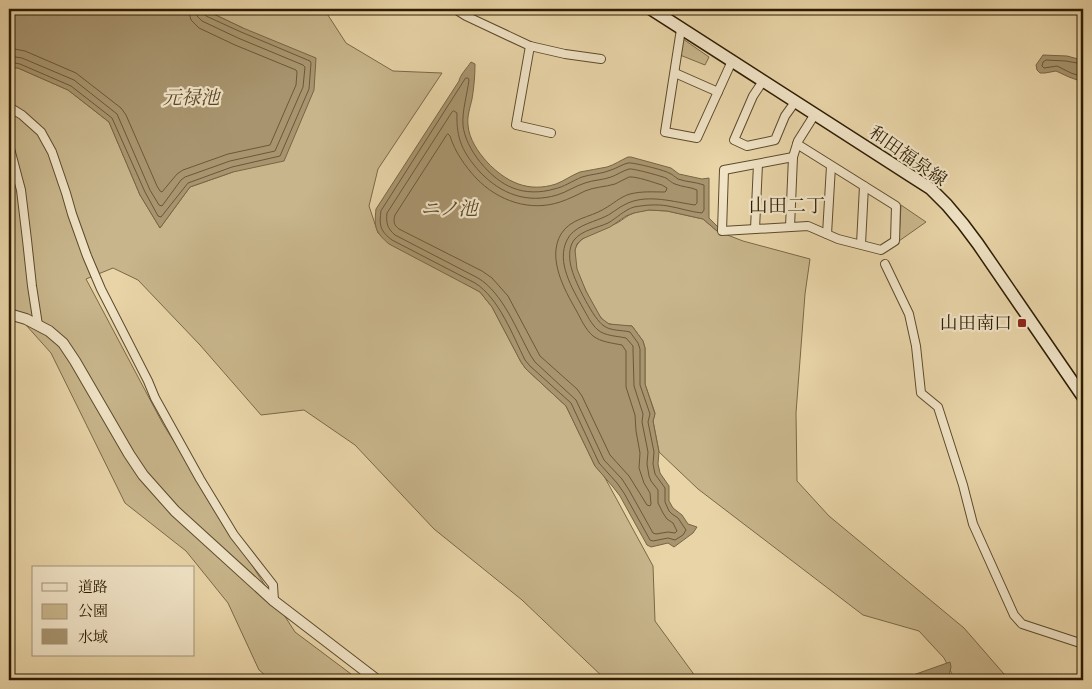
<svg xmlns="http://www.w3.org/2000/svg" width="1092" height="689" viewBox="0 0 1092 689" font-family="'IM FELL English','Noto Serif JP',serif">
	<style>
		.green { fill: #c8b58b; stroke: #7a6846 }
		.water { fill: #a8956f; stroke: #776543 }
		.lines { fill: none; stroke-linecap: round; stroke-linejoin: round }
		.shore { stroke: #6a5838; stroke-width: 1 }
		.minor-casing { stroke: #5c4a2b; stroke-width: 10 }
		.tertiary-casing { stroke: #5c4a2b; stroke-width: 12 }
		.secondary-casing { stroke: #2d1c02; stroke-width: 14 }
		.minor { stroke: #f0e3c6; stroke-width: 8 }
		.tertiary { stroke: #f0e3c6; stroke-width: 10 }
		.secondary { stroke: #f0e3c6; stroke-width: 11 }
		.poi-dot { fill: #8f2418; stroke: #f0e3c6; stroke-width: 2 }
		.labels { text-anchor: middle; stroke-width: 4.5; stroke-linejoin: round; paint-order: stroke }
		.street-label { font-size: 18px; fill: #2d1c02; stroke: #f0e3c6 }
		.poi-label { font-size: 18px; fill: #2d1c02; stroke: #f0e3c6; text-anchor: end }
		.water-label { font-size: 19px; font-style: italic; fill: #584628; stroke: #f0e3c6 }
		.neighbourhood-label { font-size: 19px; fill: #2d1c02; stroke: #f0e3c6 }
	</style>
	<rect width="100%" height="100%" fill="#e8d4a7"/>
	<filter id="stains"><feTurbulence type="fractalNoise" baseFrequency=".004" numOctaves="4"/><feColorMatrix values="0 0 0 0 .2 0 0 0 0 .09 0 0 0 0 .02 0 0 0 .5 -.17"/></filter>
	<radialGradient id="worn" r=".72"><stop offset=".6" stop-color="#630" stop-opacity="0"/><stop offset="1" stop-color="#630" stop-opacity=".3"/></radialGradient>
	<!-- green -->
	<g class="green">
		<path d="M203,9H324L346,43L393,71L442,73L378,169L369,206L378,233L480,292L492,307L521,362L526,369L566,406L595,466L604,476L653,566L655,621L698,680H606L522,600L434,529L355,445L304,410L261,415L200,345L138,280L113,268L86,279L163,424L248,559L295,632L359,680H271L259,670L228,603L186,551L125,503L51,353L9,306V67L18,68L68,90L109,122L140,195L160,228L190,187L233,172L243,28Z"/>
		<path d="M683,39L709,57L705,65L680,55Z"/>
		<path d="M901,205L926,222L899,241Z"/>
		<path d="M649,210L667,211L703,219L717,231L743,241L810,259L805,294L796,413L797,481L829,516L964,628L1004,674L1022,680H955L944,658L919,631L863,615L698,489L659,452L653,421L655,413L645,384V348L643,341L632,326C624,326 612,326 605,322C597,316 579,278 576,267C575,261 573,251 577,245C583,234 606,229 617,223C623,220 627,215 634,213C638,211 644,211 649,210Z"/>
	</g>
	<!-- water -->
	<g class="water">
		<path d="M9,9H203L243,28L316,58L314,90L284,161L233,172L190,187L160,228L140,195L109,122L68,90L18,68L9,67Z"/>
		<path d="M1043,55L1067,56L1078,59L1083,56V82L1069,77L1056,71L1045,73H1040L1037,70L1036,65Z"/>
		<path d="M471,62L475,64C475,76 474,87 472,99C470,108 467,116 468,125C469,139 478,152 487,162C506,182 528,193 556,184C564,181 572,175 580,172C589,170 598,169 607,167C614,165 621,160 628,157H631L671,168L679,174L702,179L709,178V218L719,228L717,231L703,219L667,211L649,210L634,213L626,216L610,227L582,239L577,244L575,250L577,269L586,291L601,318L609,324L632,326L643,341L645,348V384L655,414L653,421L659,452L658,464L660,473L669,486V501L673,508L682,515L688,524L697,527L693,533L674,547L668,543L651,547L647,545L620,496L613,487L595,466L566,406L526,369L521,362L492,307L480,292L389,244C375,232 374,227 376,209L459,81C460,75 467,68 471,62Z"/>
		<path d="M950,662L951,667L948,680H899Z"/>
	</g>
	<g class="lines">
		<!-- shore -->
		<g class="shore">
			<path d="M9,48L25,51L76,73L121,108L126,115L157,186L160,191L162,192L177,174L183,170L228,154L270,145L296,85L297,72L296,70L235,45L199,28L191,20L188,9"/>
			<path d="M9,56L22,58L74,80L117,114L150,190L159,205L162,206L181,180L185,177L230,161L275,151L303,87L305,67L303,65L238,38L202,21L197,16L196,9"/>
			<path d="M1083,61L1077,63L1066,61L1046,60L1043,62L1042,66L1044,68L1057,66L1071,73L1083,77"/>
			<path d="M9,62L20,64L71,86L112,118L145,192L158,216L161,217L188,183L232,167L280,156L309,89L311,63L310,61L241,32L206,16L203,13L202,9"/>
			<path d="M466,78H468L469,80C467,95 462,111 463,125C465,149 491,180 513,188C525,193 541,193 554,189C564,187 572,181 582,177C591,174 602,174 611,170C617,168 623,164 628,163C632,162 664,170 669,173C672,174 675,177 678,179C686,182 696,182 704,185V210L702,213C691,212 680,208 668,206C657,204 645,205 634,207C624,210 617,218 608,223C597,228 582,230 574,240C568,248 569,261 572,270C575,282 594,320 604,326C611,331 622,330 630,332L638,343L640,349V385L650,414L648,422L654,452L653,464L655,474L665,488V502L669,511L672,514L678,518L686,530L683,535L675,540L668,538L653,541L650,540L624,493L617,483L599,463L571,403L530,366L525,360C513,336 499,298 475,283L392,240C380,231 379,225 381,211Z"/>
			<path d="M454,111L457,113C456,139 463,153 480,172C501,194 527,204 557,195C567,192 575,186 585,183C593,180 603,180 611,177C617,175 622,171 629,169C632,168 661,176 666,178C669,180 672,183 675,184C682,187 691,187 697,190V203L695,205C674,202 649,194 628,203C618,207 611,215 602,218C590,223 573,227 567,240C556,262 572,288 583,308C587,315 591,324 598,330C605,336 617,336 626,338L633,346V350L634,386L643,414L642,422L648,452L647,464L649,476L651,481L658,490V503L663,513L667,519L673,523L677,531L675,533L668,532L656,534L653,533L629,490L622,479L604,460L576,400L535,362L531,356C517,331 503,293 478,278L395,235C387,228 386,223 387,213L452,112Z"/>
			<path d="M448,134L450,136C455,152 465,166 476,178C498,201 530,212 560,202C569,199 577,195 585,191C594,187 605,187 615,184C620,182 624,179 629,177C636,176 655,183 662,185L667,188L666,191L665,192C653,192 642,191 630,194C620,197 613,204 604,209C589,218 571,218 561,234C547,258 564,289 576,310C581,319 585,329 593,336C601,342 612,343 622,345L626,351V387L635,415L636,431L640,453L639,468L644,483L650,493L651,504L650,506L647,505L629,476L610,455L582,396L577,389L540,356L508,296L492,278L482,271L399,229C394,225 393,222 395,215L446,136Z"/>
		</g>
		<!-- minor casing -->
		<g class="minor-casing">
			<g id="minor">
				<path d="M455,9L466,16L530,46L565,54L601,59"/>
				<path d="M681,29L665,132L697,138L732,61"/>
				<path d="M530,46L516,125L551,133"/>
				<path d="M675,73L718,92"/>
				<path d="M763,81L753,96L734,140L747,146L775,140L785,116L795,102"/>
				<path d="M9,107L22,115L41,132L52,152L66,193L72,214L87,256L101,289L148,381L155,398L200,479L234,535L273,585L274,601"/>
				<path d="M9,145L21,190L27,240L32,286L38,325"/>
				<path d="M793,157L724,170L722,231L808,226L838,239L881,250L895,241L896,206L797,144"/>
				<path d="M790,227L793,157L798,141L815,114"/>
				<path d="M755,229L758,164"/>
				<path d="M827,234L831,166"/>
				<path d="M861,244L864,186"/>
				<path d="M885,264L909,314L916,346L921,393L938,407L963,485L973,524L1014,615L1022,624L1083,644"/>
			</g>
		</g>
		<!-- tertiary casing -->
		<g class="tertiary-casing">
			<path id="tertiary" d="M9,314L26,319L49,331L63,343L75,361L129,454L143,475L175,511L274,601L377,680"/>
		</g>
		<!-- secondary casing -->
		<g class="secondary-casing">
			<path id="secondary" d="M651,9L911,176L931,189L947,205L963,224L978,244L1083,397"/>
		</g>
		<!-- minor -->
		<use href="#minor" class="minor"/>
		<!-- tertiary -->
		<use href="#tertiary" class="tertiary"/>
		<!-- secondary -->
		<use href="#secondary" class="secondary"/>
	</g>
	<!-- markers -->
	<rect class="poi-dot" x="1017" y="318" width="10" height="10" rx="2.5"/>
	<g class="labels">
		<!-- street labels -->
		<g class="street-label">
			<text transform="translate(908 156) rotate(35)" y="6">和田福泉線</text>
		</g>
		<!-- poi labels -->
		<g class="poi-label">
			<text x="1012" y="329">山田南口</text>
		</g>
		<!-- water labels -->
		<g class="water-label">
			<text x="191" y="104">元禄池</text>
			<text x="449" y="215">ニノ池</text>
		</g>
		<!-- neighbourhood labels -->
		<g class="neighbourhood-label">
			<text x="787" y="212">山田二丁</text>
		</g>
	</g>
	<!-- margin -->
	<rect width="1092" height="689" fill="none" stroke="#e8d4a7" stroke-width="30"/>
	<rect x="10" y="10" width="1072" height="669" fill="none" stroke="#2d1c02" stroke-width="2.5"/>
	<rect x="15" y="15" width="1062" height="659" fill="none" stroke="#2d1c02"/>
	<!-- legend -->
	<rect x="32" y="566" width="162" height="90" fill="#f0e3c6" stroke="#a29378"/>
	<rect x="42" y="583" width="25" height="8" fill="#f0e3c6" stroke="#a29378"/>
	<text x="78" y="592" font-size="15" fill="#2d1c02">道路</text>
	<rect x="42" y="604" width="25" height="15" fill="#c8b58b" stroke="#a29378"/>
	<text x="78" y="616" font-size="15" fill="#2d1c02">公園</text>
	<rect x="42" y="629" width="25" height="15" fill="#a8956f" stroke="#a29378"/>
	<text x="78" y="642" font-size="15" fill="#2d1c02">水域</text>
	<rect width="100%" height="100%" filter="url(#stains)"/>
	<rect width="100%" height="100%" fill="url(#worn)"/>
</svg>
